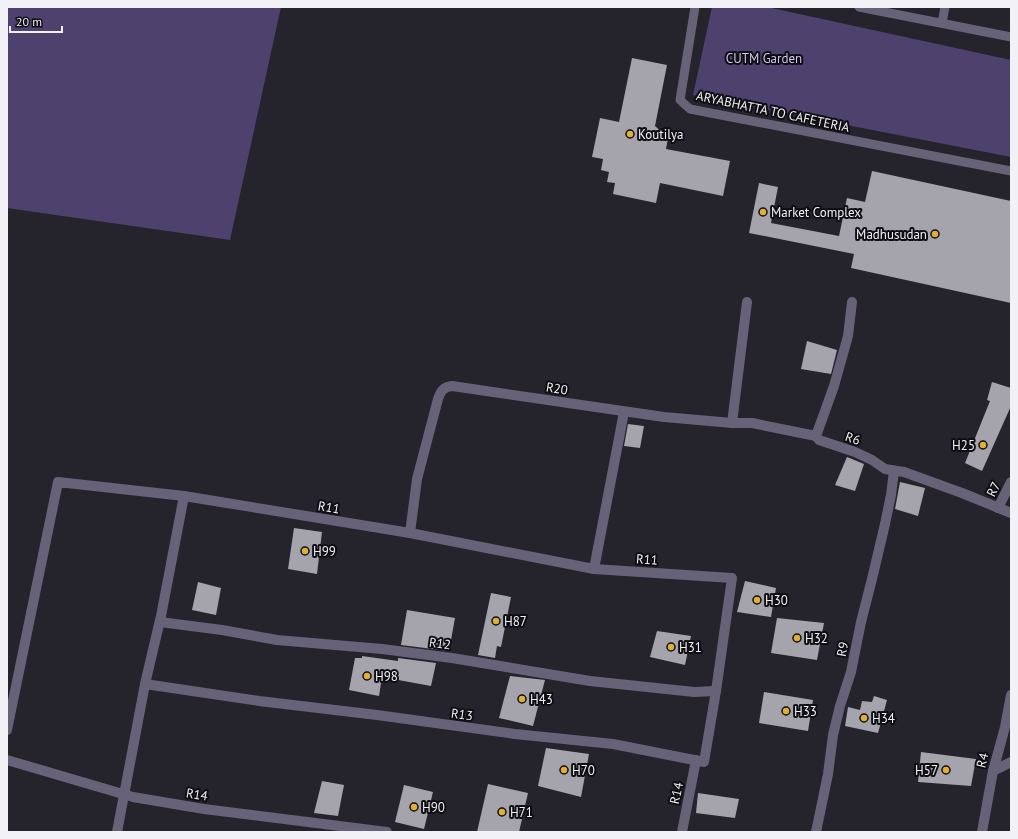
<svg xmlns="http://www.w3.org/2000/svg" width="1018" height="839" viewBox="0 0 1018 839" font-family="'PT Sans',sans-serif">
	<style>
		.green { fill: #4e416e }
		.building { fill: #a5a3ac }
		.lines { fill: none; stroke-linecap: round; stroke-linejoin: round }
		.lane { stroke: #676278; stroke-width: 9 }
		.street { stroke: #676278; stroke-width: 10 }
		.poi-dot { fill: #e0b034; stroke: #0e0d11; stroke-width: 1.5 }
		.labels { text-anchor: middle; stroke-width: 4; stroke-linejoin: round; paint-order: stroke }
		.park-label { font-size: 13px; fill: #d1c6f4; stroke: #0e0d11 }
		.street-label { font-size: 13px; fill: #f2f1f6; stroke: #0e0d11 }
		.poi-label { font-size: 13px; fill: #f2f1f6; stroke: #0e0d11; text-anchor: start }
	</style>
	<rect width="100%" height="100%" fill="#25232b"/>
	<!-- green -->
	<g class="green">
		<path d="M7,7H281L230,240L7,208Z"/>
		<path d="M712,7H767L1011,60V157L693,95Z"/>
	</g>
	<!-- building -->
	<g class="building">
		<path d="M632,58L667,65L655,126L668,138L666,149L730,161L723,196L660,183L656,203L613,194L615,183L607,182L609,172L601,170L603,159L592,157L600,118L619,122Z"/>
		<path d="M872,171L1011,201V303L851,268L854,254L749,233L759,183L778,187L771,223L839,236L847,198L865,202Z"/>
		<path d="M807,341L837,350L831,374L801,369Z"/>
		<path d="M992,382L1011,388V406L982,471L965,463L990,401L987,400Z"/>
		<path d="M628,424L644,426L640,448L624,446Z"/>
		<path d="M847,457L864,464L855,491L835,485Z"/>
		<path d="M900,482L925,488L918,516L895,509Z"/>
		<path d="M294,528L322,532L317,574L288,569Z"/>
		<path d="M745,581L776,588L771,617L737,612Z"/>
		<path d="M198,582L221,588L216,615L192,610Z"/>
		<path d="M491,593L511,597L501,647L497,646L495,658L478,655Z"/>
		<path d="M407,610L455,618L449,651L401,645Z"/>
		<path d="M777,618L824,623L817,660L771,653Z"/>
		<path d="M657,631L691,636L685,665L650,657Z"/>
		<path d="M362,656L398,661V658L436,663L431,686L382,677L379,696L349,690L355,658H362Z"/>
		<path d="M510,676L545,680L533,726L499,718Z"/>
		<path d="M764,692L813,700L808,731L759,723Z"/>
		<path d="M874,696L887,700L878,733L845,726L848,707L860,710L862,701L872,702Z"/>
		<path d="M546,748L589,754L581,797L538,786Z"/>
		<path d="M921,752L976,759L971,786L918,782Z"/>
		<path d="M322,781L344,785L338,816L314,813Z"/>
		<path d="M488,784L528,793L519,832H477Z"/>
		<path d="M404,785L433,792L424,829L395,822Z"/>
		<path d="M698,793L739,799L735,818L696,813Z"/>
	</g>
	<g class="lines">
		<!-- lane -->
		<g class="lane">
			<path d="M695,7L680,100L690,109L1011,171"/>
			<path d="M859,7L1011,37"/>
			<path d="M942,23L945,7"/>
		</g>
		<!-- street -->
		<g class="street">
			<path d="M852,302L848,336L834,386L816,436L819,440L855,452L872,460L885,469L904,472L962,493L1011,513"/>
			<path d="M732,423L747,302"/>
			<path d="M998,508L1011,482"/>
			<path d="M410,533L417,479L438,399C441,391 443,387 452,386L664,417L732,423H752L816,436"/>
			<path d="M594,569L624,412"/>
			<path d="M160,622L222,630L277,640L382,649L452,658L590,681L694,692L716,691"/>
			<path d="M7,730L58,482L184,496L410,533L594,569L732,578L716,691L704,762L613,744L515,734L377,715L259,701L145,684"/>
			<path d="M7,760L133,797L204,809L387,832"/>
			<path d="M993,771L1011,762"/>
			<path d="M117,832L145,684L161,616L184,496"/>
			<path d="M682,832L696,760"/>
			<path d="M816,832L828,774L833,735L840,706L851,672L861,622L872,579L885,524L891,495L894,471"/>
			<path d="M982,832L993,771L1005,727L1011,695"/>
		</g>
	</g>
	<!-- markers -->
	<g class="poi-dot">
		<circle cx="630" cy="134" r="4"/>
		<circle cx="763" cy="212" r="4"/>
		<circle cx="935" cy="234" r="4"/>
		<circle cx="983" cy="445" r="4"/>
		<circle cx="305" cy="551" r="4"/>
		<circle cx="757" cy="600" r="4"/>
		<circle cx="496" cy="621" r="4"/>
		<circle cx="797" cy="638" r="4"/>
		<circle cx="671" cy="647" r="4"/>
		<circle cx="367" cy="676" r="4"/>
		<circle cx="522" cy="699" r="4"/>
		<circle cx="786" cy="711" r="4"/>
		<circle cx="864" cy="718" r="4"/>
		<circle cx="564" cy="770" r="4"/>
		<circle cx="946" cy="770" r="4"/>
		<circle cx="414" cy="807" r="4"/>
		<circle cx="502" cy="812" r="4"/>
	</g>
	<g class="labels">
		<!-- park labels -->
		<g class="park-label">
			<text x="764" y="63">CUTM Garden</text>
		</g>
		<!-- street labels -->
		<g class="street-label">
			<text transform="translate(773 111) rotate(12)" y="5">ARYABHATTA TO CAFETERIA</text>
			<text transform="translate(557 388) rotate(9)" y="5">R20</text>
			<text transform="translate(853 438) rotate(19)" y="5">R6</text>
			<text transform="translate(993 489) rotate(-64)" y="5">R7</text>
			<text transform="translate(329 507) rotate(10)" y="5">R11</text>
			<text transform="translate(647 559) rotate(4)" y="5">R11</text>
			<text transform="translate(440 643) rotate(8)" y="5">R12</text>
			<text transform="translate(842 649) rotate(-79)" y="5">R9</text>
			<text transform="translate(462 714) rotate(8)" y="5">R13</text>
			<text transform="translate(982 760) rotate(-76)" y="5">R4</text>
			<text transform="translate(676 793) rotate(-78)" y="5">R14</text>
			<text transform="translate(197 794) rotate(9)" y="5">R14</text>
		</g>
		<!-- poi labels -->
		<g class="poi-label">
			<text x="638" y="139">Koutilya</text>
			<text x="771" y="217">Market Complex</text>
			<text x="927" y="239" text-anchor="end">Madhusudan</text>
			<text x="975" y="450" text-anchor="end">H25</text>
			<text x="313" y="556">H99</text>
			<text x="765" y="605">H30</text>
			<text x="504" y="626">H87</text>
			<text x="805" y="643">H32</text>
			<text x="679" y="652">H31</text>
			<text x="375" y="681">H98</text>
			<text x="530" y="704">H43</text>
			<text x="794" y="716">H33</text>
			<text x="872" y="723">H34</text>
			<text x="572" y="775">H70</text>
			<text x="938" y="775" text-anchor="end">H57</text>
			<text x="422" y="812">H90</text>
			<text x="510" y="817">H71</text>
		</g>
	</g>
	<!-- border -->
	<rect width="1018" height="839" fill="none" stroke="#f2f1f6" stroke-width="16"/>
	<!-- scale -->
	<path d="M10 26v6h52v-6" fill="none" stroke="#f2f1f6" stroke-width="2"/>
	<text x="16" y="26" font-size="12" fill="#f2f1f6" stroke="#0e0d11" stroke-width="3" paint-order="stroke">20 m</text>
</svg>
